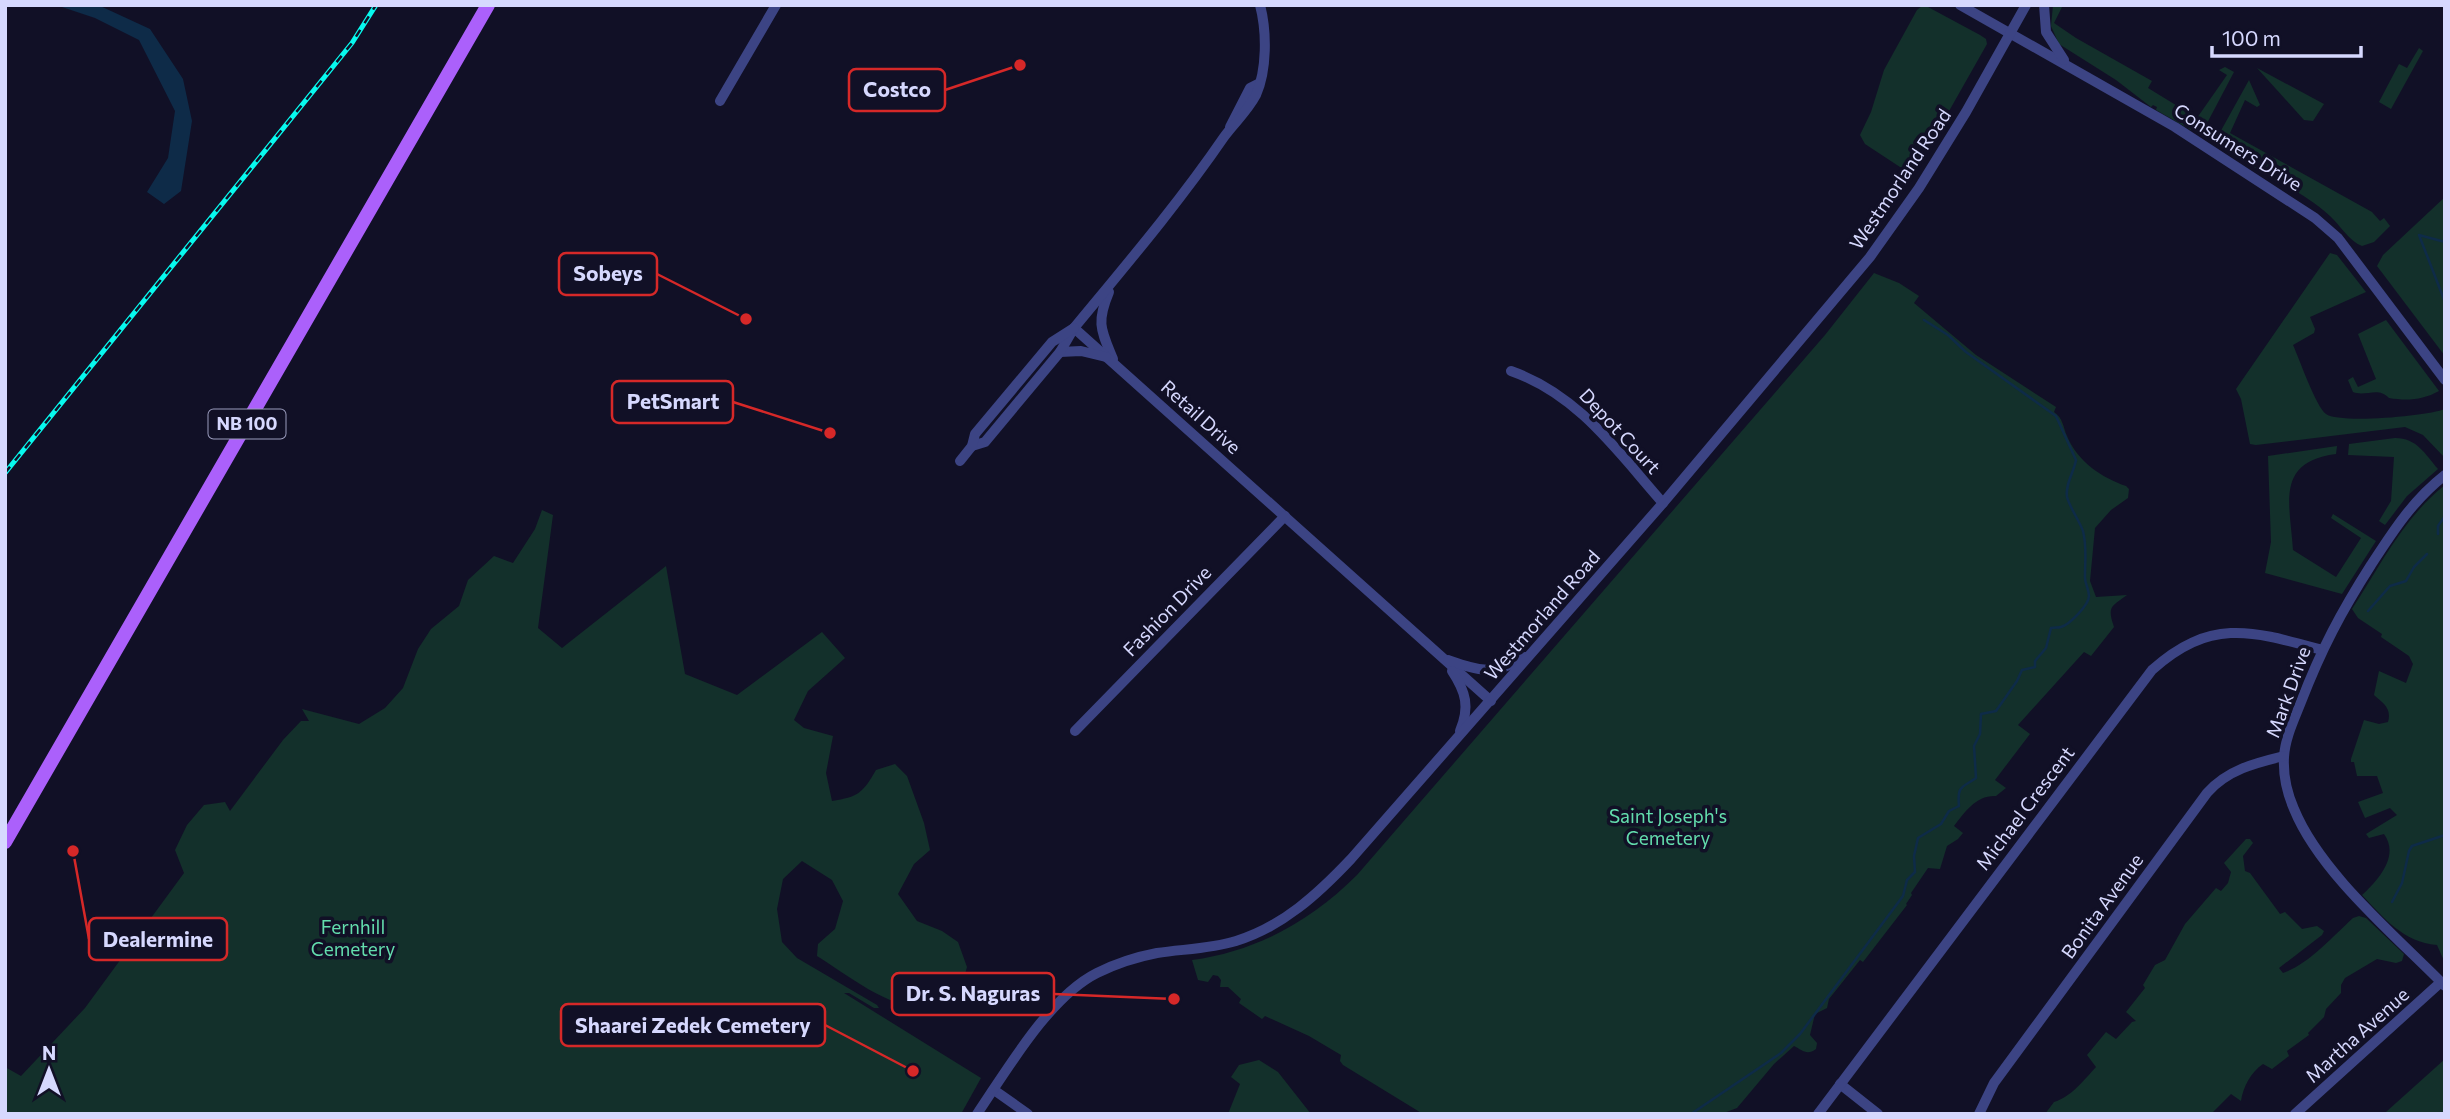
<svg xmlns="http://www.w3.org/2000/svg" width="2450" height="1119" viewBox="0 0 2450 1119" font-family="Commissioner,sans-serif">
	<style>
		.green { fill: #13302b }
		.water { fill: #0e2b48 }
		.lines { fill: none; stroke-linecap: round; stroke-linejoin: round }
		.stream { stroke: #0e2b48; stroke-width: 2.5 }
		.minor { stroke: #3c4484; stroke-width: 10 }
		.major { stroke: #ab60fb; stroke-width: 14 }
		.rail-casing { stroke: #07f9ee; stroke-width: 5 }
		.rail { stroke: #111026; stroke-width: 2.5; stroke-dasharray: 8; stroke-linecap: butt }
		.labels { text-anchor: middle; stroke-width: 7; stroke-linejoin: round; paint-order: stroke }
		.shield { fill: #111026; stroke: #9b9cbd; stroke-width: 2 }
		.shield-label { font-size: 18px; font-weight: bold; fill: #d6d8fe }
		.street-label { font-size: 19px; fill: #d6d8fe; stroke: #111026 }
		.park-label { font-size: 19px; fill: #63ddad; stroke: #111026 }
		.leader { fill: none; stroke: #d62828; stroke-width: 2.5 }
		.callout-dot { fill: #d62828; stroke: #111026; stroke-width: 2.5 }
		.callout { fill: #111026; stroke: #d62828; stroke-width: 2.5 }
		.callout-label { font-size: 21px; text-anchor: middle; font-weight: bold; fill: #d6d8fe }
	</style>
	<rect width="100%" height="100%" fill="#111026"/>
	<!-- green -->
	<g class="green">
		<path d="M2053,5H2063L2054,23L2076,38L2152,81L2148,88L2197,118L2227,75L2219,70L2225,67L2234,72L2205,127L2198,131L2191,130L2156,110L2157,107L2153,105L2151,107L2116,80L2059,44L2051,26Z"/>
		<path d="M1922,6L1928,7L1980,35L1986,39L1987,44L1919,164C1914,170 1907,170 1900,167L1865,144L1860,135L1871,112L1884,70L1917,10Z"/>
		<path d="M2419,48L2423,51L2391,109L2379,102L2399,64L2407,68Z"/>
		<path d="M2257,68L2324,104L2313,121L2304,120Z"/>
		<path d="M2249,80L2260,105L2257,107L2245,100L2230,133L2372,212L2380,221L2384,218L2390,226L2374,242L2362,246C2349,241 2340,225 2330,216C2297,186 2253,171 2218,144V136Z"/>
		<path d="M2445,197V356L2377,266L2383,255Z"/>
		<path d="M2330,253L2337,255L2366,292L2310,317L2315,329L2314,333L2293,345C2299,358 2316,407 2326,414C2339,424 2429,416 2445,409V458L2423,435L2405,427L2256,445L2250,444L2241,399L2236,389Z"/>
		<path d="M1874,273L1899,283L1919,296L1914,303L1976,355L2056,407L2054,412C2063,418 2063,427 2067,436C2077,461 2102,478 2126,486L2129,489L2128,498L2111,510L2095,528L2090,581L2096,597L2127,595C2111,607 2107,606 2114,627L2091,656L2084,652L2018,725L2030,734L1995,780L2006,788L1996,796C1976,795 1965,812 1954,826L1963,833L1958,839L1947,846L1940,869L1928,868L1911,893L1912,895L1906,904L1907,905L1863,962L1860,960L1829,999L1827,1008L1815,1014L1810,1035L1817,1043L1816,1049C1807,1056 1802,1050 1794,1046L1774,1064L1737,1108L1721,1114H1423L1343,1065L1340,1061L1341,1055L1309,1036L1265,1016L1262,1019L1239,1003L1241,999L1228,987H1220L1221,980L1218,976L1213,975L1208,982L1198,980L1192,960C1257,951 1311,921 1357,875L1825,335Z"/>
		<path d="M2386,320L2439,391C2423,400 2407,401 2389,398C2378,386 2366,397 2353,392L2348,380L2353,377L2358,387L2376,379L2358,334Z"/>
		<path d="M2395,438C2417,438 2425,454 2438,469L2407,496L2385,525L2379,521L2391,501L2394,457L2348,455L2349,444Z"/>
		<path d="M2337,446L2336,454C2275,462 2290,503 2293,550L2336,577L2361,538L2331,518L2333,514L2376,541L2342,594L2265,573L2271,542L2268,456Z"/>
		<path d="M2445,485V963L2437,945C2403,942 2384,918 2362,895C2378,880 2400,856 2384,834L2369,838L2366,834L2397,815L2390,808L2365,818L2358,802L2383,793L2377,776H2357L2354,762H2351V759L2364,720L2379,724L2388,722C2392,708 2383,703 2374,695L2379,671L2406,683L2413,664L2409,656L2381,637L2382,634L2358,618L2352,609C2380,566 2404,517 2445,485Z"/>
		<path d="M542,510L553,515L538,628L562,648L666,566L685,674L737,695L822,632L845,658L808,691L794,720L804,728L833,736L826,773L832,801C858,797 863,793 876,770L895,764L907,776L924,823L930,850L914,864L898,894L917,921L942,931L958,942L967,967L960,992C954,997 945,1006 937,1007C894,1014 851,977 817,956L818,944L835,929L843,901L832,880L802,861L783,879L777,909L782,942L797,958L877,1005L879,1008H874L849,993H844L981,1078L961,1114H5V1067L21,1076L85,1008L184,873L175,850L187,825L204,805L225,802L230,811L283,740L301,721H309L302,709L359,724L385,708L403,688L418,649L431,629L459,606L468,580L494,556L513,563L535,529Z"/>
		<path d="M2246,839H2250L2253,843L2243,856L2245,871L2250,873L2280,914L2285,912L2302,929L2317,926L2324,931L2322,935L2279,968L2283,973C2309,964 2332,937 2353,918L2359,916L2366,918L2404,954L2402,961L2396,963L2377,959L2345,978L2341,985V993L2326,1009L2324,1017L2308,1033L2309,1035L2287,1051L2289,1056L2272,1069L2263,1064C2251,1072 2243,1087 2241,1101L2231,1094L2211,1114H2045L2054,1102C2071,1097 2084,1080 2096,1067L2087,1055L2106,1032L2116,1039L2132,1022L2136,1021L2126,1012L2145,988L2143,985L2155,965L2165,960L2185,924L2216,888L2221,891L2228,883L2231,872L2224,863Z"/>
		<path d="M2445,1059V1114H2384L2386,1112Z"/>
		<path d="M1259,1060L1278,1072L1311,1114H1228L1240,1084L1231,1077L1239,1065Z"/>
	</g>
	<!-- water -->
	<path class="water" d="M56,5H98L150,29L183,79L192,121L181,191L164,204L147,192L168,158L175,111L139,40L95,18Z"/>
	<g class="lines">
		<!-- stream -->
		<g class="stream">
			<path d="M2445,242L2419,235L2445,302"/>
			<path d="M2438,534V526L2445,516"/>
			<path d="M2368,611L2390,586L2406,581L2414,567L2427,554"/>
			<path d="M2392,902L2402,883L2409,851L2412,846L2445,835"/>
			<path d="M1691,1114L1781,1053L1800,1034L1903,896L1907,880L1915,872L1914,856L1918,838L1941,824L1949,811L1959,806C1957,785 1962,788 1976,778L1974,746L1980,734L1981,714L1996,711L2017,681L2022,670L2035,667V661L2046,648L2051,628C2055,627 2058,628 2061,627C2069,625 2089,605 2089,596C2089,588 2084,583 2085,575C2085,559 2087,547 2083,531C2079,520 2070,508 2067,497C2065,484 2074,472 2076,460L2056,416L1966,352L1948,335L1924,320"/>
		</g>
		<!-- minor -->
		<g class="minor">
			<path d="M1960,5L2175,127L2315,218L2338,238L2445,380"/>
			<path d="M2044,5L2046,32L2064,60"/>
			<path d="M720,101L776,5"/>
			<path d="M1230,127L1250,88L1258,84"/>
			<path d="M1109,292C1096,323 1101,330 1113,359"/>
			<path d="M1074,328L1491,701"/>
			<path d="M1060,352L1081,351L1106,357"/>
			<path d="M1511,371C1579,395 1617,451 1663,503"/>
			<path d="M972,446L985,442L1060,352L1074,328C1126,265 1178,204 1224,137C1234,123 1247,112 1256,95C1267,70 1267,32 1260,5"/>
			<path d="M960,461L972,446L975,434L1052,342L1074,328"/>
			<path d="M2445,475C2413,500 2393,531 2371,565C2341,612 2321,650 2301,702C2294,720 2285,738 2284,757C2283,775 2287,793 2294,809C2320,873 2396,936 2445,986"/>
			<path d="M1448,660C1480,671 1494,676 1525,657"/>
			<path d="M1452,671C1466,692 1470,707 1460,731"/>
			<path d="M1075,731L1285,516"/>
			<path d="M1840,1084L1878,1114"/>
			<path d="M994,1090L1028,1114"/>
			<path d="M977,1114C1007,1070 1049,997 1097,973C1115,964 1136,957 1157,953C1183,949 1210,949 1236,941C1282,927 1318,894 1351,859L1663,503L1870,257L1919,188L1966,112L2026,5"/>
			<path d="M1818,1114L2152,670C2211,617 2253,631 2322,650"/>
			<path d="M1979,1114L1994,1083L2207,793C2227,770 2255,763 2284,756"/>
			<path d="M2295,1114L2441,982"/>
		</g>
		<!-- major -->
		<path class="major" d="M5,842L488,5"/>
		<!-- rail casing -->
		<g class="rail-casing">
			<path id="rail" d="M5,473L352,43L376,5"/>
		</g>
		<!-- rail -->
		<use href="#rail" class="rail"/>
	</g>
	<g class="labels">
		<!-- shield labels -->
		<rect class="shield" x="208.5" y="409.5" width="77" height="29" rx="5"/>
		<g class="shield-label">
			<text x="247" y="430">NB 100</text>
		</g>
		<!-- street labels -->
		<g class="street-label">
			<text transform="translate(2238 147) rotate(32)" y="7">Consumers Drive</text>
			<text transform="translate(1900 179) rotate(-56)" y="7">Westmorland Road</text>
			<text transform="translate(1201 417) rotate(42)" y="7">Retail Drive</text>
			<text transform="translate(1620 431) rotate(47)" y="7">Depot Court</text>
			<text transform="translate(1167 611) rotate(-46)" y="7">Fashion Drive</text>
			<text transform="translate(1542 615) rotate(-49)" y="7">Westmorland Road</text>
			<text transform="translate(2288 692) rotate(-70)" y="7">Mark Drive</text>
			<text transform="translate(2025 808) rotate(-53)" y="7">Michael Crescent</text>
			<text transform="translate(2102 906) rotate(-54)" y="7">Bonita Avenue</text>
			<text transform="translate(2357 1035) rotate(-42)" y="7">Martha Avenue</text>
		</g>
		<!-- park labels -->
		<g class="park-label">
			<text x="1668" y="823">Saint Joseph's<tspan x="1668" dy="22">Cemetery</tspan></text>
			<text x="353" y="934">Fernhill<tspan x="353" dy="22">Cemetery</tspan></text>
		</g>
	</g>
	<!-- callouts -->
	<path class="leader" d="M1020 65L945 90M746 319L657 274M830 433L733 402M73 851L89 939M1174 999L1054 994M913 1071L825 1025"/>
	<g class="callout-dot">
		<circle cx="1020" cy="65" r="7"/>
		<circle cx="746" cy="319" r="7"/>
		<circle cx="830" cy="433" r="7"/>
		<circle cx="73" cy="851" r="7"/>
		<circle cx="1174" cy="999" r="7"/>
		<circle cx="913" cy="1071" r="7"/>
	</g>
	<g class="callout">
		<rect x="849" y="69" width="96" height="42" rx="7"/>
		<rect x="559" y="253" width="98" height="42" rx="7"/>
		<rect x="612" y="381" width="121" height="42" rx="7"/>
		<rect x="89" y="918" width="138" height="42" rx="7"/>
		<rect x="892" y="973" width="162" height="42" rx="7"/>
		<rect x="561" y="1004" width="264" height="42" rx="7"/>
	</g>
	<g class="callout-label">
		<text x="897" y="97">Costco</text>
		<text x="608" y="281">Sobeys</text>
		<text x="673" y="409">PetSmart</text>
		<text x="158" y="947">Dealermine</text>
		<text x="973" y="1001">Dr. S. Naguras</text>
		<text x="693" y="1033">Shaarei Zedek Cemetery</text>
	</g>
	<!-- border -->
	<rect width="2450" height="1119" fill="none" stroke="#d6d8fe" stroke-width="14"/>
	<!-- north arrow -->
	<g transform="translate(49 1070)" stroke="#111026" stroke-width="5" paint-order="stroke">
	<path d="M0-5L12 26L0 18L-12 26Z" fill="#d6d8fe"/>
	<text y="-10" font-size="19" font-weight="bold" text-anchor="middle" fill="#d6d8fe">N</text>
	</g>
	<!-- scale -->
	<path d="M2212 46v10h149v-10" fill="none" stroke="#d6d8fe" stroke-width="3.5"/>
	<text x="2222" y="46" font-size="21" fill="#d6d8fe" stroke="#111026" stroke-width="5" paint-order="stroke">100 m</text>
</svg>
